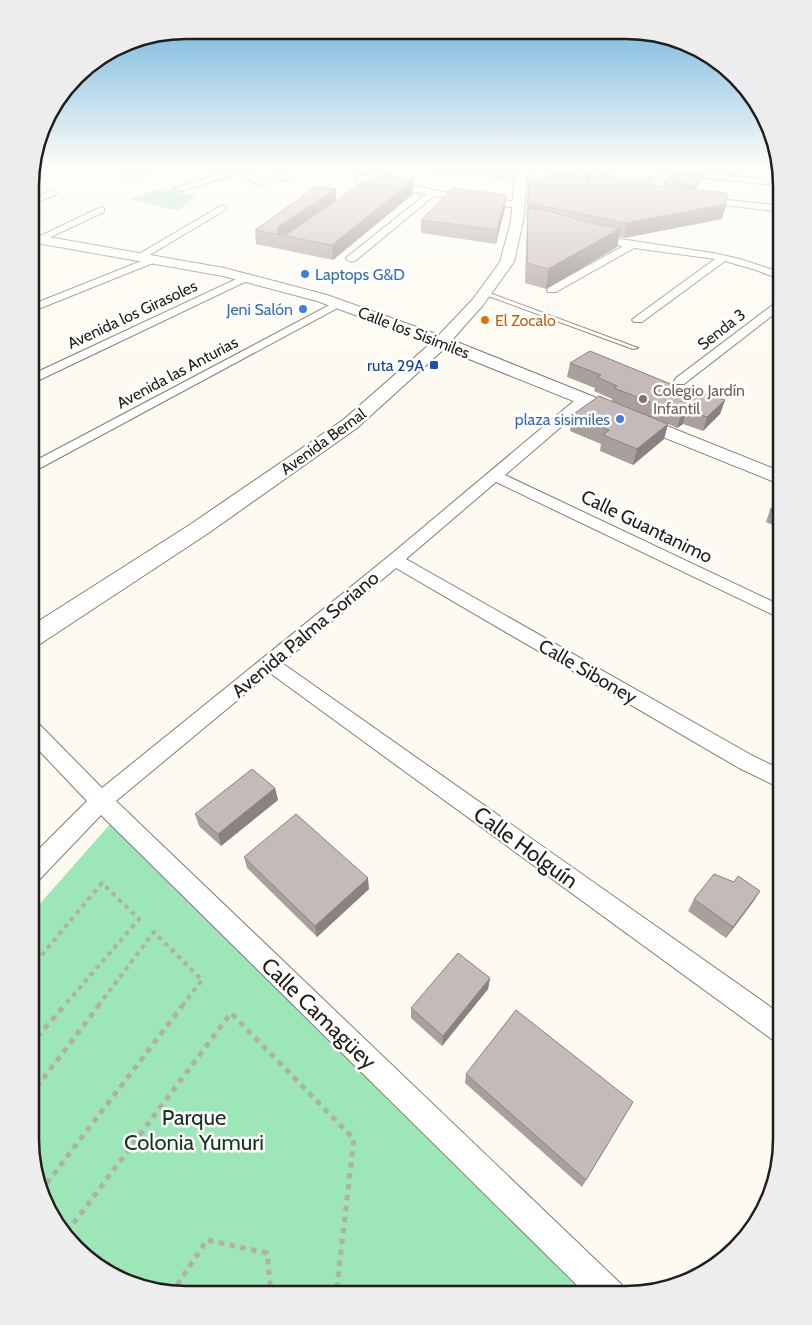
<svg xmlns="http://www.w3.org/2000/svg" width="812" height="1325" viewBox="0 0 812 1325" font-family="Cabin,sans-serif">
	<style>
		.green { fill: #9de6b7 }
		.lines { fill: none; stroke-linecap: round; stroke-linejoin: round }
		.lane-casing { stroke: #807e75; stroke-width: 2 }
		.street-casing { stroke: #807e75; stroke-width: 2 }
		.secondary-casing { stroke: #807e75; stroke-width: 2 }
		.path-far1 { stroke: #b1afa7; stroke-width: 4; stroke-dasharray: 4.5 4.5; stroke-linecap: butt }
		.path { stroke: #b1afa7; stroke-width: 5; stroke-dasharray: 5.5 5.5; stroke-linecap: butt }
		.lane { fill: #fff; fill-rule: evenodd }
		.street { fill: #fff; fill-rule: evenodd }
		.secondary { fill: #fff; fill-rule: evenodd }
		.wall { fill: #a99f9f }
		.shaded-wall { fill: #8a8282 }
		.building { fill: #c5b9b9; stroke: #8a8282 }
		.shop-dot { fill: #3f7fe0; stroke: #fff; stroke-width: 2 }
		.food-dot { fill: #e8710a; stroke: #fff; stroke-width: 2 }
		.transit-dot { fill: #1a4fb4; stroke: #fff; stroke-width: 2 }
		.education-dot { fill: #8d6e63; stroke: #fff; stroke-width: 2 }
		.labels { text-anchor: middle; stroke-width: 5; stroke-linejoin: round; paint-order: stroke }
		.far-shop-label { font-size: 16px; fill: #366cbe; stroke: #fff; text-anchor: end }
		.far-street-label { font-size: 16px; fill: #201f1c; stroke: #fff }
		.far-food-label { font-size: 16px; fill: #c56008; stroke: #fff; text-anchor: start }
		.far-transit-label { font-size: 16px; fill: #164399; stroke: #fff; text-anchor: end }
		.far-education-label { font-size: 16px; fill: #785e54; stroke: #fff; text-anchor: start }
		.street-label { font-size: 19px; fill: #201f1c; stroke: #fff }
		.near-street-label { font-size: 22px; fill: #201f1c; stroke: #fff }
		.near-park-label { font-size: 22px; fill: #143521; stroke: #fff }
		.rim { fill: none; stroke: #201f1c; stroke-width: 2.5 }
	</style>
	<rect width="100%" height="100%" fill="#fdfbf1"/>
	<!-- green -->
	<g class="green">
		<path d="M163,188L196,196L178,211L129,199Z"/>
		<path d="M112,822L592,1295L166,1294L91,1263L42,1199L30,1139V915Z"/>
	</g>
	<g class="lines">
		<!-- lane casing -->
		<g class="lane-casing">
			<path id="lane" d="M483,292H487L638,348L633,349L483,294Z"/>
		</g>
		<!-- street casing -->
		<g class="street-casing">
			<g id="street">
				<path d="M144,168H156L131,179L124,177Z"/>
				<path d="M236,168H249L246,170L266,184L259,186L239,173L181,191L174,189Z"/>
				<path d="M268,168H277L289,179L282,181Z"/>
				<path d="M434,168H463L521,175L525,177L521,179L438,170Z"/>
				<path d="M669,168H678L676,171L781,180L782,186L673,174L658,193L667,195V199L649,196V192Z"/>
				<path d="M359,175L377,177L452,194L519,202L523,205L519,208L434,196L355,261L351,262L346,259L347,257L426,194L356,180V176Z"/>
				<path d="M52,190L56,193L55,195L31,205V199Z"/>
				<path d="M701,197L782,206V212L698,202V198Z"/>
				<path d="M222,205L226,208L225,210L143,259L139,260L134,257Z"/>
				<path d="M101,207L104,208V212L42,241L39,242L34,239Z"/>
				<path d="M593,235L713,253L740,259L782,273V280L756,270L725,261L642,322H634L632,320L634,318L715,259L634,248L556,292H548L547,290L548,288L623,246L590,240L588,238Z"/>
				<path d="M154,256L159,259L158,261L31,312V305Z"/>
				<path d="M247,274L251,275L252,277L251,279L31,384V375Z"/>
				<path d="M339,300L345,303L343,305L31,473V463Z"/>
				<path d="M782,300V308L684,384H676L674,381L676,378L778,301Z"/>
				<path d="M585,395L590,396L592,399L590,402L505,475L782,606V619L496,482L406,559L753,756L782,770V789L739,768L396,568L282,663L782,1015V1044L773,1040L270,673L116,801L621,1284L626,1295H587L101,815L38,881L30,884V858L87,801L31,742V721L38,723L102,788L389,556L580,396Z"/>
			</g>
		</g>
		<!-- secondary casing -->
		<g class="secondary-casing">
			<path id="secondary" d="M516,168H528L523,221L514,262L483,305L452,340L782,472V485L444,349L357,428L207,534L40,644L31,647V626L191,524L343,420L431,343L317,301L223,276L31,242V234L224,268L327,295L439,335L473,299L500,262L511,221Z"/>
		</g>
		<!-- path-far1 -->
		<g class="path-far1">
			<path d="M30,969L102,883L139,919L64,1006"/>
			<path d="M98,1006L154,932L202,980L182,1006"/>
		</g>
		<!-- path -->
		<g class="path">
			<path d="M30,1045L65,1005"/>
			<path d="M30,1096L99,1005"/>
			<path d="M40,1192L183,1005"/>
			<path d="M67,1232L231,1013L354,1139L336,1294"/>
			<path d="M171,1294L207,1240L267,1253L271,1294"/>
		</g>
		<!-- lane -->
		<use href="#lane" class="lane"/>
		<!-- street -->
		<use href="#street" class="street"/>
		<!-- secondary -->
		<use href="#secondary" class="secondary"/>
	</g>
	<!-- wall -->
	<g class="wall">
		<path d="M593,168L591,179L652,184L653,185L664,186V182H699L697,189L726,204L722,219L624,238L619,237L617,247L546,289L525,283L527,218L526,217L529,180Z"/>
		<path d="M336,189V200L413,194L333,260L256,244L255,230Z"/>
		<path d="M505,208L496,244L421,233V220Z"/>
		<path d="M570,363L700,396L725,400L720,414L703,431L683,424L677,428L668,424L664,439L633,465L600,451L601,444L570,431L572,415L612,402V399L594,391L595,388L567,377Z"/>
		<path d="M782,497V529L766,522L770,510Z"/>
		<path d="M275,788L278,800L221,846L199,826L195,814Z"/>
		<path d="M244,857L369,889L317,937L247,868Z"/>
		<path d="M734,882L760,891L753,902L726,938L688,911L694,899Z"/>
		<path d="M490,978L488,989L442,1046L411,1018V1008Z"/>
		<path d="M466,1074L633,1102L582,1187L465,1083Z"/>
	</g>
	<!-- shaded-wall -->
	<g class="shaded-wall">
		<path d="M593,168L591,181L586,183Z"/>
		<path d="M413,180V194L333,260L332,245Z"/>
		<path d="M336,189V202L287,236L278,235V227Z"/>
		<path d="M506,195L505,208L496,244L497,230Z"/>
		<path d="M726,204L722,219L624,238L626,223Z"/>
		<path d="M621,228L617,247L546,289L548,269Z"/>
		<path d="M725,400L720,414L703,431L707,417Z"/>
		<path d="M686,410L683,424L677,428L681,414Z"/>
		<path d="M668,424L664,439L633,465L637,449Z"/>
		<path d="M275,788L278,800L221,846L218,834Z"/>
		<path d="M368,878L369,889L317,937L315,926Z"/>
		<path d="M760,891L753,902L726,938L733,927Z"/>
		<path d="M490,978L488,989L442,1046L443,1036Z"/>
	</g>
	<!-- building -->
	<g class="building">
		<path d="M589,168H592L586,183L601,172L630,182L653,176L650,182L653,185L727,193L726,204L626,223L528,203L529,180Z"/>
		<path d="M688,171L701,173L697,186L664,182L669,177Z"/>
		<path d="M382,174L413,180L332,245L255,230L316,187L336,189L278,227V234H287L365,181L370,182Z"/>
		<path d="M453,188L506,195L497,230L421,220Z"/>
		<path d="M528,208L541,209L595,224L621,228L548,269L527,263Z"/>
		<path d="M590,351L700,396L703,393L725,400L707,417L686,410L681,414L614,388L617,386L597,377L601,375L570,363Z"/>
		<path d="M599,396L668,424L637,449L603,435L609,430L572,415Z"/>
		<path d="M782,497V514L770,510Z"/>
		<path d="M252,769L275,788L218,834L195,814Z"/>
		<path d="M296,814L368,878L315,926L244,857Z"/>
		<path d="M714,874L734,882L738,876L760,891L733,927L694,899Z"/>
		<path d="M458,953L490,978L443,1036L411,1008Z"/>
		<path d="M516,1010L633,1102L586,1180L466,1074Z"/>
	</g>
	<!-- sky -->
	<linearGradient id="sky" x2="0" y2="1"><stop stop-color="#67b0db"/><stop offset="0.47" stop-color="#fefdf9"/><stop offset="1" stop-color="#fefdf9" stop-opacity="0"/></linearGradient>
	<rect width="812" height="354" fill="url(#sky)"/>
	<!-- markers -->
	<g class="shop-dot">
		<circle cx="305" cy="274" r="5"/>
		<circle cx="303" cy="309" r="5"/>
		<circle cx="620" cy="419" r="5"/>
	</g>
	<circle class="food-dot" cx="485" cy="320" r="5"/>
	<rect class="transit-dot" x="429" y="360" width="10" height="10" rx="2.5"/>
	<circle class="education-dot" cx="643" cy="399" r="5"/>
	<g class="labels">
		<!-- far-shop labels -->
		<g class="far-shop-label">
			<text x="315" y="280" text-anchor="start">Laptops G&amp;D</text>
			<text x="293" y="315">Jeni Salón</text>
			<text x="610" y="425">plaza sisimiles</text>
		</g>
		<!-- far-street labels -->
		<g class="far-street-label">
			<text transform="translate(132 314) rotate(-25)" y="6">Avenida los Girasoles</text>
			<text transform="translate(721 329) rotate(-38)" y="6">Senda 3</text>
			<text transform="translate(414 332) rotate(21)" y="6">Calle los Sisimiles</text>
			<text transform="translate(177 372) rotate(-28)" y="6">Avenida las Anturias</text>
			<text transform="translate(323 441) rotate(-36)" y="6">Avenida Bernal</text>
		</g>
		<!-- far-food labels -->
		<g class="far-food-label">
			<text x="495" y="326">El Zocalo</text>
		</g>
		<!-- far-transit labels -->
		<g class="far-transit-label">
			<text x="424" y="371">ruta 29A</text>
		</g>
		<!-- far-education labels -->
		<g class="far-education-label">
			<text x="653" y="396">Colegio Jardín<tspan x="653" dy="18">Infantil</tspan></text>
		</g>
		<!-- street labels -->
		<g class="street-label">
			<text transform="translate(647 526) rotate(26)" y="7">Calle Guantanimo</text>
			<text transform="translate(305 634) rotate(-40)" y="7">Avenida Palma Soriano</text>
			<text transform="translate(588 671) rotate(30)" y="7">Calle Siboney</text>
		</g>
		<!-- near-street labels -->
		<g class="near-street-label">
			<text transform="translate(526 847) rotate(36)" y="8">Calle Holguín</text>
			<text transform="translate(319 1013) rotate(44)" y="8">Calle Camagüey</text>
		</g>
		<!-- near-park labels -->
		<g class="near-park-label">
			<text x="194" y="1125">Parque<tspan x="194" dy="25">Colonia Yumuri</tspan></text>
		</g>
	</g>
	<!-- crop -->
	<path d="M0 0H812V1325H0ZM186 39H626A147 147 0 0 1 773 186V1139A147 147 0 0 1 626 1286H186A147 147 0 0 1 39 1139V186A147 147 0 0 1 186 39Z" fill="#ededed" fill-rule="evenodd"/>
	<path class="rim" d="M186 39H626A147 147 0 0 1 773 186V1139A147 147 0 0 1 626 1286H186A147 147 0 0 1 39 1139V186A147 147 0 0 1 186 39Z"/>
</svg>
